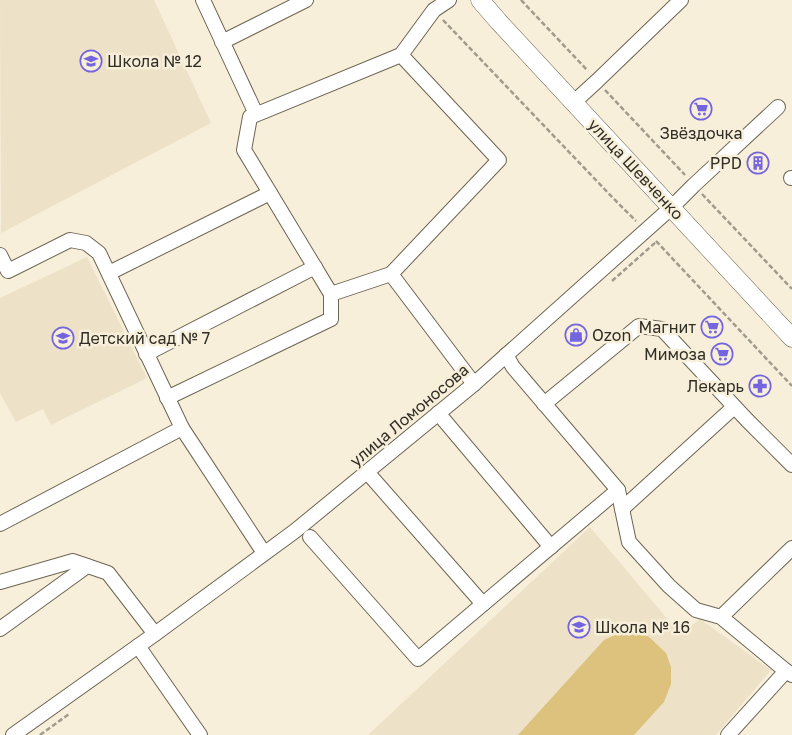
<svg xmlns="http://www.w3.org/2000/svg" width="792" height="735" viewBox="0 0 792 735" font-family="'Golos Text',sans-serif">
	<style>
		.built { fill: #ede2c7 }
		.pitch { fill: #ddc27e }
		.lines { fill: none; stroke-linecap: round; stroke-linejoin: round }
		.minor-casing { stroke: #6d6553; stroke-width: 16 }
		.major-casing { stroke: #6d6553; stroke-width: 19 }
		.path { stroke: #a19b8c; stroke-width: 2.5; stroke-dasharray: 5 2.5; stroke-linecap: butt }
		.minor { stroke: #fff; stroke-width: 14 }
		.major { stroke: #fff; stroke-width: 18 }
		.labels { text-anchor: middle; stroke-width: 5; stroke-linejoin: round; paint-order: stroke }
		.poi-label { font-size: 16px; fill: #302d25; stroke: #f7efda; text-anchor: start }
		.street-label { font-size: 16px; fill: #302d25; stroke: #f7efda }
	</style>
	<rect width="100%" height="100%" fill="#f7efda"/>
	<!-- built -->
	<g class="built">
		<path d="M0,0H154L211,123L1,233Z"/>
		<path d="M87,257L147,378L51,425L43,409L16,422L0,393V298Z"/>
		<path d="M590,527L680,634L700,619L771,670L716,735H368Z"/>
	</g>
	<!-- pitch -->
	<path class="pitch" d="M621,632L635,633L648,636L666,653L671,667V684L664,702L634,735H518L604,640Z"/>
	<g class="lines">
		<!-- minor casing -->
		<g class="minor-casing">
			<g id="minor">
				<path d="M203,0L256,114"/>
				<path d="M449,0L434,10L401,55L499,160L391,274L474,384"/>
				<path d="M222,42L306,0"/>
				<path d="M574,102L597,81L681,0"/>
				<path d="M791,178H792"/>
				<path d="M0,255L8,271L70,240L86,243L99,253L182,428"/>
				<path d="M109,273L270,193"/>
				<path d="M391,274L331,294L244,150L250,117L401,55"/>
				<path d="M146,354L315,267"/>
				<path d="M506,355L513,367L618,490L629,542L669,586L696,610L721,617L786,671"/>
				<path d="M167,398L331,319V294"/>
				<path d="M544,404L639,326L662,329L747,420L792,465"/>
				<path d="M438,413L551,547"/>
				<path d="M367,472L483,604"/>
				<path d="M622,509L734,407"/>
				<path d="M0,524L182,428L264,553"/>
				<path d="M310,537L418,659L618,490"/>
				<path d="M0,582L73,561L108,573L155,634"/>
				<path d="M721,617L792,548"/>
				<path d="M0,629L87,566"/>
				<path d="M138,646L200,735"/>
				<path d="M13,735L155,634L295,531L474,384L672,207L694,185L778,107"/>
				<path d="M728,735L786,671L792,675"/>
			</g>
		</g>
		<!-- major casing -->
		<g class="major-casing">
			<path id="major" d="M480,0L499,22L792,338"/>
		</g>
		<!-- path -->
		<g class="path">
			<path d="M521,0L588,71"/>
			<path d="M443,20L613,198L636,221"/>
			<path d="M605,90L685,175"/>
			<path d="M702,194L792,289"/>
			<path d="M656,241L792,386"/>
			<path d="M612,281L656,242"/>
			<path d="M40,735L69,714"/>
		</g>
		<!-- minor -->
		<use href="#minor" class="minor"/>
		<!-- major -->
		<use href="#major" class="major"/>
	</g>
	<!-- icons -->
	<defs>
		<g id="school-ring" transform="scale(1.125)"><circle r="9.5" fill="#f7efda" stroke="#7464df" stroke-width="1.5"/><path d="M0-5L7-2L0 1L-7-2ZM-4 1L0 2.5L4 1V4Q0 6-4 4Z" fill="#7464df"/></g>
		<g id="supermarket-ring" transform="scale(1.125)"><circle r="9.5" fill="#f7efda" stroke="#7464df" stroke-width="1.5"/><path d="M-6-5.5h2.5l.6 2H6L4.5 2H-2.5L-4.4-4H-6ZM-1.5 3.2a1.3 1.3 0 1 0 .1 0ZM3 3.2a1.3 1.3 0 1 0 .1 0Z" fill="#7464df"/></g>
		<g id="building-ring" transform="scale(1.125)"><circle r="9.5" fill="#f7efda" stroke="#7464df" stroke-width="1.5"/><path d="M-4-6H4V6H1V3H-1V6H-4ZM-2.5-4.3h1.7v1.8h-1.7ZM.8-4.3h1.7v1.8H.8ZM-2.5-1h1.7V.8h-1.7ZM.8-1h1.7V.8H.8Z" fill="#7464df"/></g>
		<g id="shop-ring" transform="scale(1.125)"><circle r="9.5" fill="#f7efda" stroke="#7464df" stroke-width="1.5"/><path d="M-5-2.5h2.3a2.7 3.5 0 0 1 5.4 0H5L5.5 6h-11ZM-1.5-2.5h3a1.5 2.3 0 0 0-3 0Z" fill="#7464df"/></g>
		<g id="pharmacy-ring" transform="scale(1.125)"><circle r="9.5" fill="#f7efda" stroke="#7464df" stroke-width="1.5"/><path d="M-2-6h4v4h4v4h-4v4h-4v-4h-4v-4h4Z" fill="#7464df"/></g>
	</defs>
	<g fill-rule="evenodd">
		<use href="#school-ring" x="91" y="61"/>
		<use href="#supermarket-ring" x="701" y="109"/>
		<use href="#building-ring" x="758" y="163"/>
		<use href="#supermarket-ring" x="712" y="327"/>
		<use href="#shop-ring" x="576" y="335"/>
		<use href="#school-ring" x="63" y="338"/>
		<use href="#supermarket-ring" x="722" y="354"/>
		<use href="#pharmacy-ring" x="760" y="386"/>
		<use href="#school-ring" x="579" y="627"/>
	</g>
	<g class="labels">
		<!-- poi labels -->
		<g class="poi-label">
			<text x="107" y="67">Школа № 12</text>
			<text x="701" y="139" text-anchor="middle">Звёздочка</text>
			<text x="742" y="169" text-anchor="end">PPD</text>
			<text x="696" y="333" text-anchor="end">Магнит</text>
			<text x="592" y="341">Ozon</text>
			<text x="79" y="344">Детский сад № 7</text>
			<text x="706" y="360" text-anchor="end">Мимоза</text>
			<text x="744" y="392" text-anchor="end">Лекарь</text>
			<text x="595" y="633">Школа № 16</text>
		</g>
		<!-- street labels -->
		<g class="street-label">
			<text transform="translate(636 169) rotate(47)" y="6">улица Шевченко</text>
			<text transform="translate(409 415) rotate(-40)" y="6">улица Ломоносова</text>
		</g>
	</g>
</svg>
